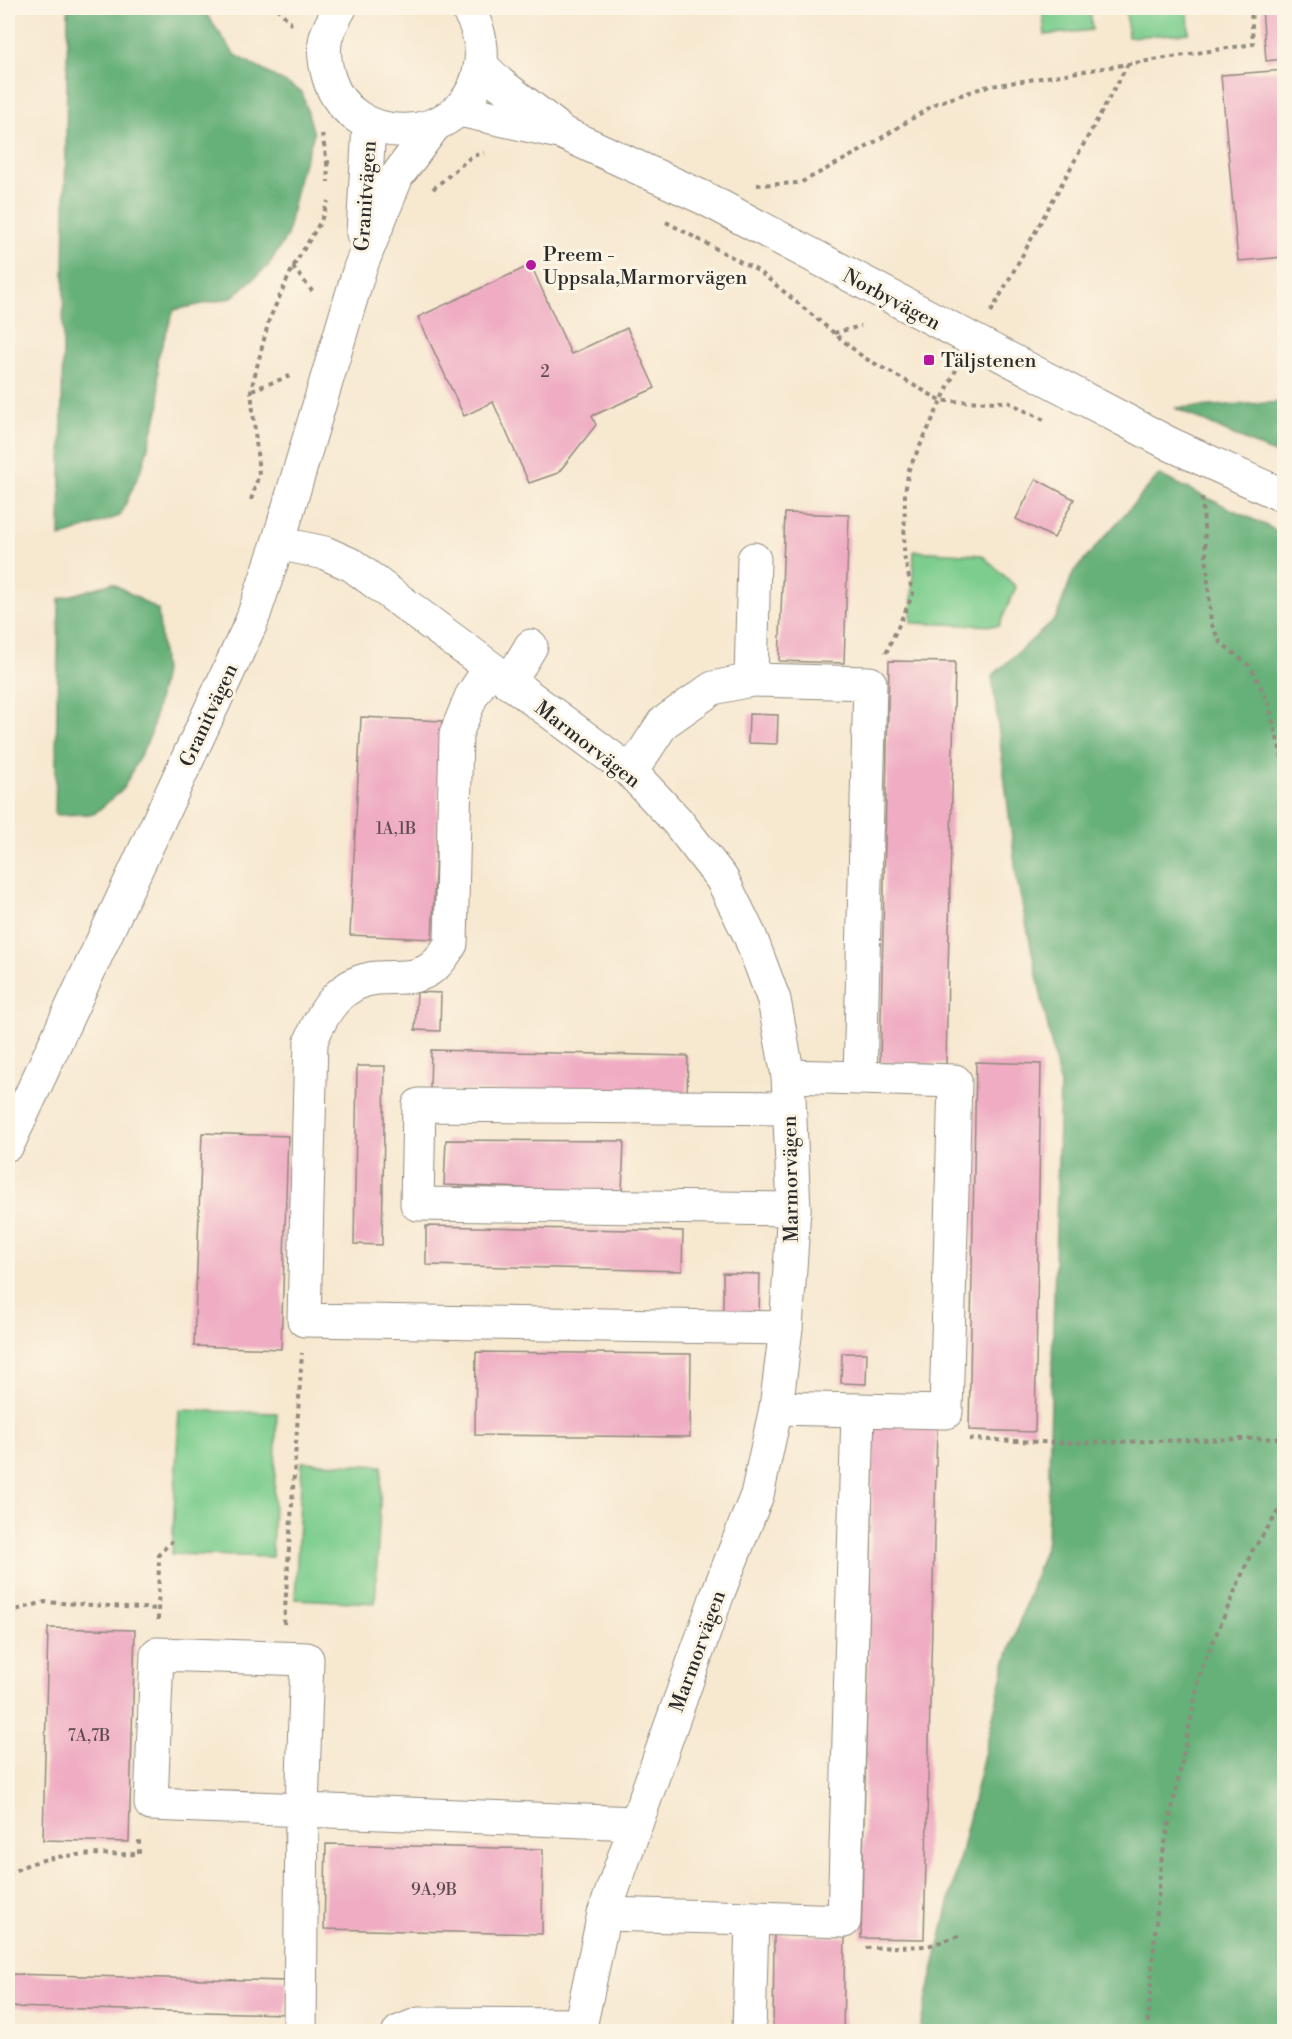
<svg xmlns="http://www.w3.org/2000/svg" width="1292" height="2039" viewBox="0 0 1292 2039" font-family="'Libre Bodoni',serif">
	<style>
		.green { fill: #7dcd8e; stroke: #547c5c; stroke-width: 1.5 }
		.forest { fill: #66b079; stroke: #486e52; stroke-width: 1.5 }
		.building { fill: #efacc3 }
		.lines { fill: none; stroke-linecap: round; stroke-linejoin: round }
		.minor-casing { stroke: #918a7e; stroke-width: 35 }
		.path { stroke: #918a7e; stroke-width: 4; stroke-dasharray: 4.5 4.5; stroke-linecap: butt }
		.minor { stroke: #fff; stroke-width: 33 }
		.poi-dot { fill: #b5179e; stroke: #fcf5e5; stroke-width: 2 }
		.labels { text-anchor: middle; stroke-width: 6; stroke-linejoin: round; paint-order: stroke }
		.number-label { font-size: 16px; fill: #5c4b51 }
		.street-label { font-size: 20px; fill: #2b2b2b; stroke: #fcf5e5 }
		.poi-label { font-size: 20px; fill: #2b2b2b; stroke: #fcf5e5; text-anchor: start }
	</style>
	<rect width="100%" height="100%" fill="#fcf5e5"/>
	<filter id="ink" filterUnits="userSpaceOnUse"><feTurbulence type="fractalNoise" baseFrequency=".0167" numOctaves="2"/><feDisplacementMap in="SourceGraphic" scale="12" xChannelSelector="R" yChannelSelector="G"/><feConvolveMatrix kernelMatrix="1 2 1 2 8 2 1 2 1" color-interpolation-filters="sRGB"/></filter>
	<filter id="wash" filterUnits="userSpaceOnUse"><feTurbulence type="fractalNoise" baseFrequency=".008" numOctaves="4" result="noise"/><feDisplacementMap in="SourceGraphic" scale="24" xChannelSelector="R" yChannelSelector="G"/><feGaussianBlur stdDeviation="1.35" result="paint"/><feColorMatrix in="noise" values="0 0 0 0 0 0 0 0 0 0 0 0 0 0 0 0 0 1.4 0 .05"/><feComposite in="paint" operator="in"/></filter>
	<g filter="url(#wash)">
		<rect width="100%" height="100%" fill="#f7e8d0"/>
		<!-- green -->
		<g class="green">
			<path d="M1042,8H1090L1092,30L1045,35Z"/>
			<path d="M1126,8H1188L1189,33L1128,37Z"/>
			<path d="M914,551L982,555L1016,587L999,626L911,623Z"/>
			<path d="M179,1410L277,1413L272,1557L172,1554Z"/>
			<path d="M302,1462L382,1466L375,1603L295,1599Z"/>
		</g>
		<!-- forest -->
		<g class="forest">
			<path d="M68,8H202L234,54L302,92L314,134L299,177L287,236L268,266L231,298L174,310L157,360L160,404L143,465L120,516L60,537Z"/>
			<path d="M1284,402V458L1175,408Z"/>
			<path d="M1159,475L1284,534V2031H919L1006,1661L1047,1541L1060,1085L1017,880L992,676L1056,618L1073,573Z"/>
			<path d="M112,583L158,610L164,672L151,734L123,789L94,814L55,815L59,599Z"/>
		</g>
		<g id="blocks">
			<!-- building -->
			<g class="building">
				<path d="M1262,8H1284V59L1266,61Z"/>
				<path d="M1284,70V257L1238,261L1221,75Z"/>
				<path d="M531,265L571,354L627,328L655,388L592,416L596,425L558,473L529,483L493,402L464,416L418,317Z"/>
				<path d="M1036,479L1074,499L1054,538L1016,519Z"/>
				<path d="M785,513L849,515L844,663L779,661Z"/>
				<path d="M889,661L955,662L946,1064L880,1062Z"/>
				<path d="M749,714L778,715L777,744L748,743Z"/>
				<path d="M361,717L442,721L432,939L350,935Z"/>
				<path d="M417,992L441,993L440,1031L415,1030Z"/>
				<path d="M431,1050L688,1056L687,1095L430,1090Z"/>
				<path d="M976,1062L1041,1064L1035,1432L969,1430Z"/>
				<path d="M357,1066H385L382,1245L354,1244Z"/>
				<path d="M202,1133L288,1136L281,1349L194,1346Z"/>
				<path d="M446,1140L624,1141L622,1192L444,1185Z"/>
				<path d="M426,1226L683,1231L682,1271L426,1265Z"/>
				<path d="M723,1273L760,1274L759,1316L723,1315Z"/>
				<path d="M476,1352L691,1354L690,1437L475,1435Z"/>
				<path d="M842,1353H867L866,1384L841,1383Z"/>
				<path d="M874,1425L937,1427L924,1939L861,1938Z"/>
				<path d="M48,1628L135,1630L129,1842L43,1840Z"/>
				<path d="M326,1844L543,1849L542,1934L324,1929Z"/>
				<path d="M774,1934L845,1937L843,2032H773Z"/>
				<path d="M8,1974L287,1981L286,2014L8,2007Z"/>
			</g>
		</g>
	</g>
	<g filter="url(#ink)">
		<use href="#blocks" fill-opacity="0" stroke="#918a7e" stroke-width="1.5"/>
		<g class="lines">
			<!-- minor casing -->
			<g class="minor-casing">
				<g id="minor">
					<path d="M340,8C335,17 329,27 326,37C323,50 325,65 329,78C351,150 462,147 479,73C485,50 479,27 467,8"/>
					<path d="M481,65L499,83L555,126"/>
					<path d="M459,110L563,133L704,198L1170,444L1284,496"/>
					<path d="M363,234L369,125"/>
					<path d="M278,543L325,553L352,565L631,772L677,821L722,879L750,936L774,1000L788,1076L794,1209L786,1328L776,1408L757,1495L718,1593L604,1914L579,2032"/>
					<path d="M489,669L471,697L456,734L451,944C446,951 441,961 434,966C417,981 397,976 377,978C341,981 323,1011 311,1041L304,1320L786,1328"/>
					<path d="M509,683L531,646"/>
					<path d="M631,772L663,723L713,688L751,680"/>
					<path d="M788,1076L860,1078"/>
					<path d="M789,1108L419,1105L417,1204L794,1209"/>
					<path d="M8,1144L251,623L278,543L360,268L397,176L434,126"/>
					<path d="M776,1408L858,1410"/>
					<path d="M604,1914L752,1918"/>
					<path d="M300,2032L302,1810L307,1659L157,1654L151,1804C313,1810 474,1817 636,1823"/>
					<path d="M399,2032L419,2024L580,2025"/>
					<path d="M749,2032L752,1918L844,1921L858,1410L946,1412L955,1081L860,1078L870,683L751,680L754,559"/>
				</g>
			</g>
			<!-- path -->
			<g class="path">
				<path d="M277,8L290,22L292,28"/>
				<path d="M322,134L327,162L333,163"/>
				<path d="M327,162L328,182"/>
				<path d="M757,185L800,183L862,150L937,103L985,87L1253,44L1251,8"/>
				<path d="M433,189L472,156L485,153"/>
				<path d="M666,222L760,272L863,357L942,401L1008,402L1046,421"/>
				<path d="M293,267L312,291"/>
				<path d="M991,312L1128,64"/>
				<path d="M834,333L861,326"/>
				<path d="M252,390L290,376"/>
				<path d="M1202,498L1211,623L1220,642L1251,667L1268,702L1284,765"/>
				<path d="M251,500L259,474L251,390L269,320L293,267L321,221L328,201"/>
				<path d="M886,653L913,594L904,556L905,493L909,469L956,370"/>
				<path d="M969,1439L1064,1443L1284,1438"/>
				<path d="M8,1612L45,1602L158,1609"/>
				<path d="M158,1620L159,1554L172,1541"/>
				<path d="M284,1624L302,1353"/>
				<path d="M8,1875C46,1850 94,1855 139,1854V1836"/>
				<path d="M866,1948L928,1946L962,1935"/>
				<path d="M1147,2032L1161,1862L1201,1670L1252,1551L1284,1504"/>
			</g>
			<!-- minor -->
			<use href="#minor" class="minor"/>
		</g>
	</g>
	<!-- markers -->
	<g class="poi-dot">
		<circle cx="531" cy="265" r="6"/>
		<rect x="923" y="354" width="12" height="12" rx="3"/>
	</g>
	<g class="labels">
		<!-- number labels -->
		<g class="number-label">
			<text x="545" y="377">2</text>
			<text x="396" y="834">1A,1B</text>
			<text x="89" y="1741">7A,7B</text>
			<text x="434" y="1895">9A,9B</text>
		</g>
		<!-- street labels -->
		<g class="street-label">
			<text transform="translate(365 196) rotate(-86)" y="7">Granitvägen</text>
			<text transform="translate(892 299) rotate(28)" y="7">Norbyvägen</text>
			<text transform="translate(208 715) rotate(-65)" y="7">Granitvägen</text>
			<text transform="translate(588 744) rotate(38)" y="7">Marmorvägen</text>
			<text transform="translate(790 1179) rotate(-91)" y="7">Marmorvägen</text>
			<text transform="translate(697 1651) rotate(-70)" y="7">Marmorvägen</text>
		</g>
		<!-- poi labels -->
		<g class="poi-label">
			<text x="543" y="261">Preem -<tspan x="543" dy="23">Uppsala,Marmorvägen</tspan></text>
			<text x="941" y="367">Täljstenen</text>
		</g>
	</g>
	<!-- margin -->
	<rect width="1292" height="2039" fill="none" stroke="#fcf5e5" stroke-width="30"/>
</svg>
